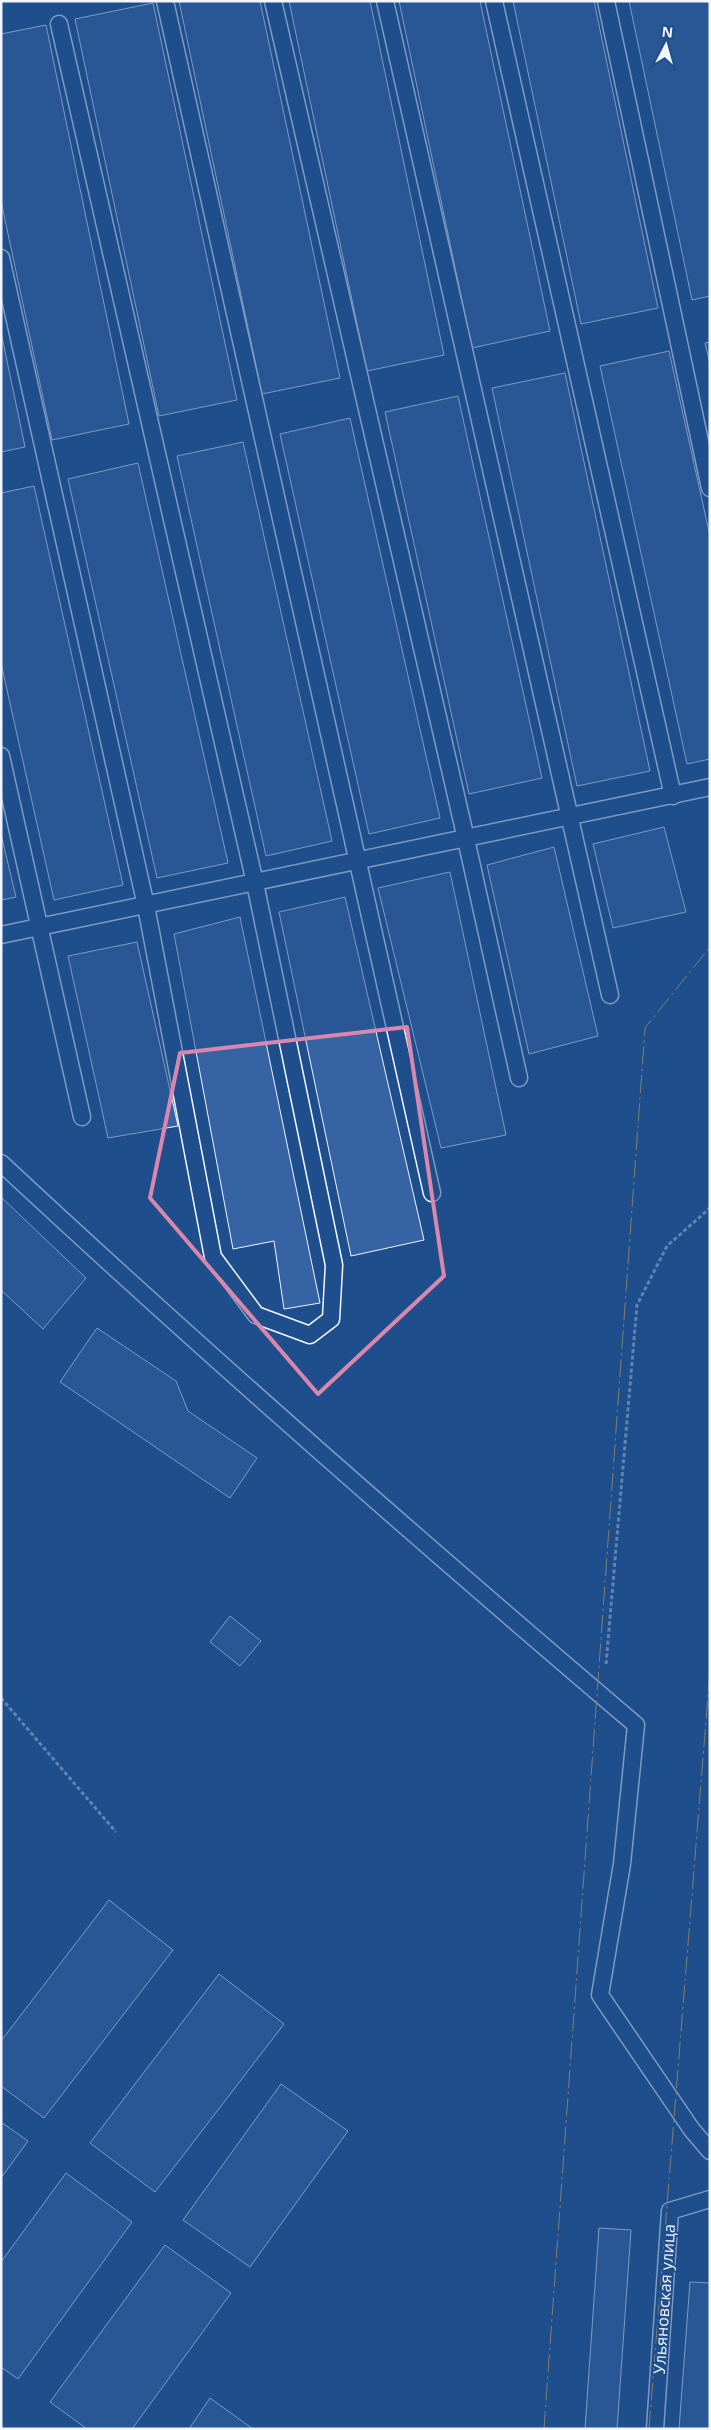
<svg xmlns="http://www.w3.org/2000/svg" width="711" height="2430" viewBox="0 0 711 2430" font-family="'Open Sans',sans-serif">
	<style>
		.building { fill: #3563a3; stroke: #f2f6ff }
		.lines { fill: none; stroke-linecap: round; stroke-linejoin: round }
		.lane-casing { stroke: #f2f6ff; stroke-width: 19 }
		.path { stroke: #b3c4dc; stroke-width: 3; stroke-dasharray: 4 2.5; stroke-linecap: butt }
		.lane { stroke: #1f4e8c; stroke-width: 16 }
		.power { stroke: #ffb74d; stroke-width: 1; stroke-dasharray: 18 4 2.5 4; stroke-linecap: butt }
		.marked { fill: none; stroke: #da87ad; stroke-width: 4; stroke-linejoin: round }
		.labels { text-anchor: middle; stroke-width: 4; stroke-linejoin: round; paint-order: stroke }
		.street-label { font-size: 16px; fill: #f2f6ff; stroke: #1f4e8c }
	</style>
	<rect width="100%" height="100%" fill="#1f4e8c"/>
	<!-- building -->
	<g class="building">
		<path d="M179,1H260L340,378L262,394Z"/>
		<path d="M289,1H370L444,355L367,371Z"/>
		<path d="M399,1H480L550,331L472,348Z"/>
		<path d="M513,1H594L658,308L581,324Z"/>
		<path d="M629,1H710V296L692,300Z"/>
		<path d="M153,3L237,400L159,416L75,19Z"/>
		<path d="M46,25L129,424L52,440L1,201V34Z"/>
		<path d="M1,332L25,447L1,452Z"/>
		<path d="M710,342V364L705,343Z"/>
		<path d="M669,351L710,536V759L687,764L600,366Z"/>
		<path d="M565,373L650,771L577,786L492,388Z"/>
		<path d="M458,396L542,778L469,794L385,412Z"/>
		<path d="M350,418L440,818L369,834L280,434Z"/>
		<path d="M243,442L332,841L266,856L177,456Z"/>
		<path d="M138,463L228,863L157,878L68,479Z"/>
		<path d="M34,486L123,885L54,900L1,663V493Z"/>
		<path d="M664,827L686,912L613,928L593,844Z"/>
		<path d="M1,834L16,897L1,900Z"/>
		<path d="M554,847L598,1036L529,1054L487,865Z"/>
		<path d="M450,872L506,1135L441,1148L378,888Z"/>
		<path d="M345,897L424,1240L351,1256L279,912Z"/>
		<path d="M240,917L320,1303L284,1309L274,1241L233,1249L174,934Z"/>
		<path d="M137,942L178,1126L108,1138L68,956Z"/>
		<path d="M1,1197L86,1278L43,1329L1,1290Z"/>
		<path d="M97,1328L176,1381L188,1411L257,1458L230,1498L60,1382Z"/>
		<path d="M230,1616L261,1641L240,1666L210,1642Z"/>
		<path d="M109,1900L173,1950L44,2118L1,2086V2041Z"/>
		<path d="M219,1974L284,2024L155,2192L90,2143Z"/>
		<path d="M281,2084L348,2131L250,2267L183,2220Z"/>
		<path d="M1,2122L28,2141L1,2178Z"/>
		<path d="M66,2173L132,2222L18,2379L1,2367V2262Z"/>
		<path d="M599,2228L631,2230L617,2429H585Z"/>
		<path d="M165,2245L231,2293L132,2429H87L50,2402Z"/>
		<path d="M690,2282L710,2283V2429H679Z"/>
		<path d="M210,2398L253,2429H189Z"/>
	</g>
	<g class="lines">
		<!-- lane casing -->
		<g class="lane-casing">
			<g id="lane">
				<path d="M165,1L432,1193"/>
				<path d="M273,1L466,839L519,1078"/>
				<path d="M385,1L610,995"/>
				<path d="M494,1L673,796"/>
				<path d="M606,1L710,488"/>
				<path d="M1,258L146,906L213,1257L256,1315L310,1335L331,1319L334,1265L255,883L59,24"/>
				<path d="M1,756L82,1117"/>
				<path d="M1,935L710,787"/>
				<path d="M1,1163C208,1356 421,1542 636,1725L622,1864L600,1995L692,2130L710,2151"/>
				<path d="M655,2429L670,2211L710,2199"/>
			</g>
		</g>
		<!-- path -->
		<g class="path">
			<path d="M606,1664L637,1305L667,1246L710,1208"/>
			<path d="M1,1698L116,1832"/>
		</g>
		<!-- lane -->
		<use href="#lane" class="lane"/>
		<!-- power -->
		<g class="power">
			<path d="M544,2429L645,1028L710,947"/>
			<path d="M649,2429L710,1671"/>
		</g>
	</g>
	<!-- marked area -->
	<path d="M0 0H711V2430H0ZM407,1027L444,1276L318,1394L150,1198L180,1053Z" fill="#1f4e8c" fill-opacity=".55" fill-rule="evenodd"/>
	<path class="marked" d="M407,1027L444,1276L318,1394L150,1198L180,1053Z"/>
	<g class="labels">
		<!-- street labels -->
		<g class="street-label">
			<text transform="translate(664 2299) rotate(-86)" y="6">Ульяновская улица</text>
		</g>
	</g>
	<!-- border -->
	<rect width="711" height="2430" fill="none" stroke="#f2f6ff" stroke-width="5"/>
	<!-- north arrow -->
	<g transform="translate(666 45) rotate(6)" stroke="#1f4e8c" stroke-width="4" paint-order="stroke">
	<path d="M0-4L9 19L0 12L-9 19Z" fill="#f2f6ff"/>
	<text y="-8" font-size="14" font-weight="bold" text-anchor="middle" fill="#f2f6ff">N</text>
	</g>
</svg>
